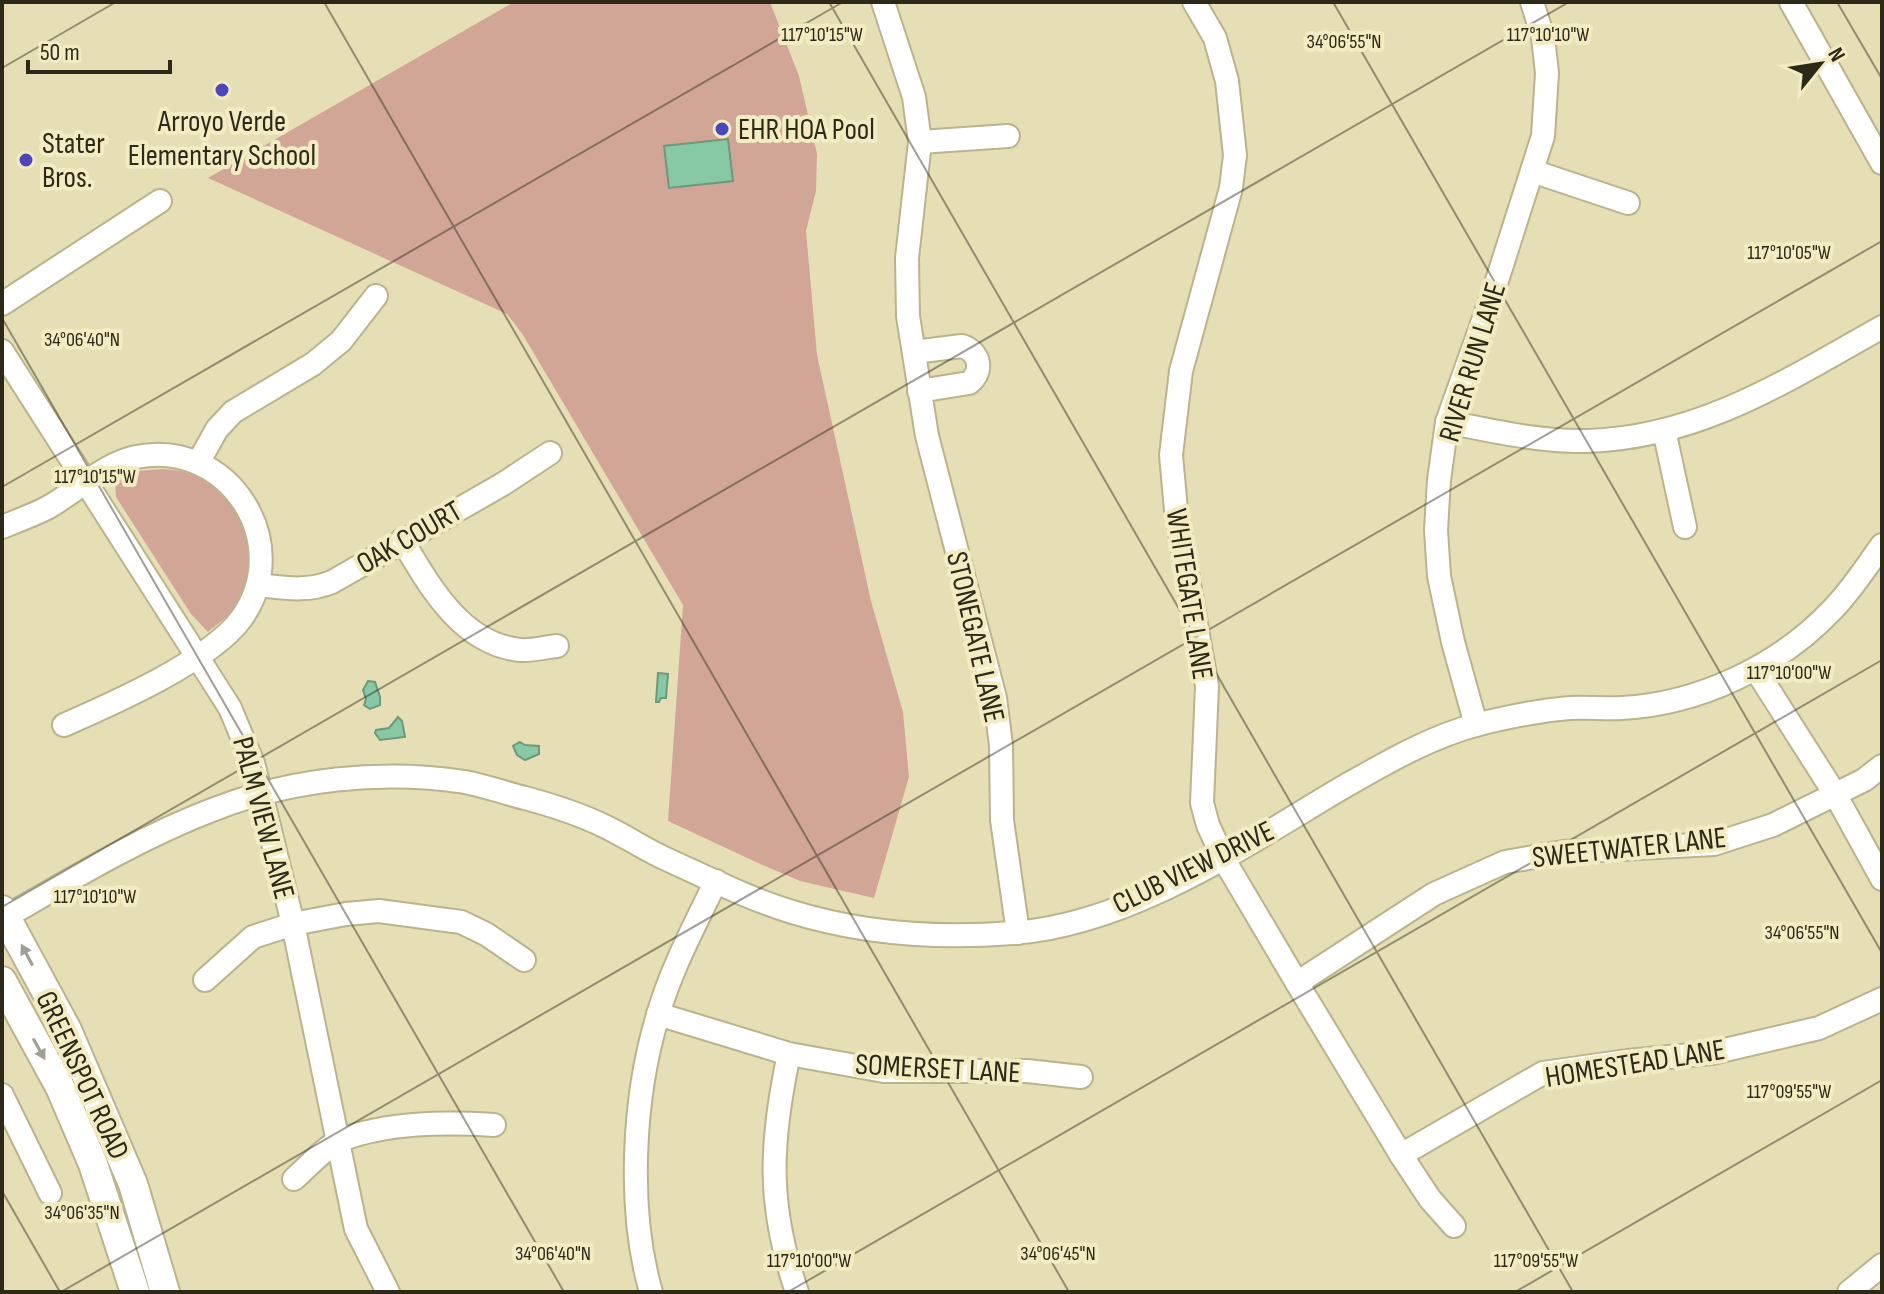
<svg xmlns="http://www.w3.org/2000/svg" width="1884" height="1294" viewBox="0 0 1884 1294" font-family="'Sofia Sans Condensed',sans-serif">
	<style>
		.green { fill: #d2a697 }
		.water { fill: #88c9a5; stroke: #6c997b; stroke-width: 2 }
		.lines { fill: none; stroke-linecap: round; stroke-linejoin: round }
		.minor-casing { stroke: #bab38b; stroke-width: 26 }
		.major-casing { stroke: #bab38b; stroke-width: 32 }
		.minor { stroke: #fff; stroke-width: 22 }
		.major { stroke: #fff; stroke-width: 28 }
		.oneway { fill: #a09f98 }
		.ticks { fill: none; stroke: #2c2919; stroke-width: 2; stroke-opacity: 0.45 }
		.poi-dot { fill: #4d47be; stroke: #f3ecc2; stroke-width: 3 }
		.labels { text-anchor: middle; stroke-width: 8; stroke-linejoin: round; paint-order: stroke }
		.poi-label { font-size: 30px; fill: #2c2919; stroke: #f3ecc2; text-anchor: start }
		.street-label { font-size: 30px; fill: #2c2919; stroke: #f3ecc2 }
		.ticks-label { font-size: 20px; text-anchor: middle; fill: #2c2919; stroke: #f3ecc2; stroke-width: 8; stroke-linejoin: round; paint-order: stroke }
	</style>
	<rect width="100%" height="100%" fill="#e6dfb5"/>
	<!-- green -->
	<g class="green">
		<path d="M514,2H770L799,76L817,154L816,191L806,231L817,355L871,601L903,712L909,777L874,898L800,881L758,863L668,821L683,605L523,335L507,314L208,178Z"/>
		<path d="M163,469C178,470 192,472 205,480C249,506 264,564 236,606C230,616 217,624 208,632L191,614L116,497L115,483L137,471Z"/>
	</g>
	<!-- water -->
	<g class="water">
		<path d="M728,139L733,181L669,188L664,146Z"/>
		<path d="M658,673L668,674L666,698H661L659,702H656Z"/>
		<path d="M368,681L375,682L380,697V705L370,709L364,705L366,699L363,690Z"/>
		<path d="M398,717L402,721L405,737L380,740L375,733L376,730L389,728Z"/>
		<path d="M520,742L525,745L539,746V754L525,760L517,755L513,746Z"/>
	</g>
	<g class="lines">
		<!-- minor casing -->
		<g class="minor-casing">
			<g id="minor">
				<path d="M883,2L914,97L920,142L907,258L908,316L927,436L995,698L1001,745L1002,820L1018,933"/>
				<path d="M1194,2L1215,38L1227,81L1235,155L1231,188L1181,371L1171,455L1176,510L1207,686L1202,803L1208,825L1223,858L1297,983L1401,1155L1430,1199L1454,1226"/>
				<path d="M1791,2L1882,163"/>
				<path d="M920,142L1008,136"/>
				<path d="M1532,171L1628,203"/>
				<path d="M2,304L160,201"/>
				<path d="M2,351L230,708L253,763L268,822L293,924L356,1229L388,1292"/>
				<path d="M914,352L962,346C980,352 984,371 969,383L919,391"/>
				<path d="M1447,422C1493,431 1540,442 1587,441C1699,438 1788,380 1882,327"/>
				<path d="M1664,430L1685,527"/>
				<path d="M198,463L217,429L233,412L313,364L341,341L376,296"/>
				<path d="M2,527C17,521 33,515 47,508C76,492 103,464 136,457C228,438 296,543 241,619C210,661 112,704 64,725"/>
				<path d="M402,540C429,585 461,644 520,650C532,651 546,647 557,646"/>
				<path d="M259,585C285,588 308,592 332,582L503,484L550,453"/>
				<path d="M1756,670L1835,794L1882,879"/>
				<path d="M1476,725L1453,642L1439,576L1436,530L1439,480L1447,422L1494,290L1543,136L1547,73L1543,37L1532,2"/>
				<path d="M2,919C70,880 139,838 212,810C290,779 382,769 465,782C485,786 505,793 525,798C551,805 577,813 602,825C624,835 644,849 666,859C706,877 747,898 789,911C862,934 937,939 1013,933C1130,924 1241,848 1340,789C1384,764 1429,737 1479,724C1508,717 1541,710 1570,708C1588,707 1605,709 1622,708C1699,704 1779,666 1832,610C1851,591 1866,567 1882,545"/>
				<path d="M205,980L253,937L293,924L346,914L379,911L461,922L486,934L524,960"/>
				<path d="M1297,983L1434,894L1505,862L1563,852L1714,844L1773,825L1864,780L1882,766"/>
				<path d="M658,1014L789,1054L884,1071H1027L1081,1077"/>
				<path d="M789,1054C770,1143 767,1205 797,1292"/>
				<path d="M2,1095L50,1193"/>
				<path d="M1401,1155L1543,1073L1627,1061L1712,1053L1819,1028L1882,999"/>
				<path d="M294,1179C308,1167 325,1147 341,1140C388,1122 445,1122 494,1125"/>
				<path d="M651,1292C627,1209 633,1097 658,1015C671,969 695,925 716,881"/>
				<path d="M1849,1292L1882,1265"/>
			</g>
		</g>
		<!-- major casing -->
		<g class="major-casing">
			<g id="major">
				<path d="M2,910L67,1030L133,1184L165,1292"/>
				<path d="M2,981L60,1087L93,1164L135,1292"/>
			</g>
		</g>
		<!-- minor -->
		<use href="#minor" class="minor"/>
		<!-- major -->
		<use href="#major" class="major"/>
	</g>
	<!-- one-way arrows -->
	<defs><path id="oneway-solid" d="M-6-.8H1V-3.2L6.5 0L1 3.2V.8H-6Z" transform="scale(2)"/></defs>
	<g class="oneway">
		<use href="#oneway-solid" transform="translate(27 955) rotate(-118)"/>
		<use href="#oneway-solid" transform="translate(39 1049) rotate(61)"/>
	</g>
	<!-- ticks -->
	<path class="ticks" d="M324,2L1069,1292M829,2L1573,1292M1333,2L1882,953M1837,2L1882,79M2,68L116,2M2,318L564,1292M2,487L843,2M2,907L1569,2M2,1191L60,1292M61,1292L1882,241M788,1292L1882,660M1515,1292L1882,1080"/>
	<!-- markers -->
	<g class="poi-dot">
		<circle cx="222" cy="90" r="8"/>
		<circle cx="722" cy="129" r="8"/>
		<circle cx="26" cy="160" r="8"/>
	</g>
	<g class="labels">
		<!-- poi labels -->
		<g class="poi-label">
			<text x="222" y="131" text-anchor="middle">Arroyo Verde<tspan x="222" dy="34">Elementary School</tspan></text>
			<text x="738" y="139">EHR HOA Pool</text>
			<text x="42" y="153">Stater<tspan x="42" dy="34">Bros.</tspan></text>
		</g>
		<!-- street labels -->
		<g class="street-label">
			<text transform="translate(1472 362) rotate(-73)" y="10">RIVER RUN LANE</text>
			<text transform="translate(409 537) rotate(-30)" y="10">OAK COURT</text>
			<text transform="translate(1190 594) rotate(81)" y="10">WHITEGATE LANE</text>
			<text transform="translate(976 637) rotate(77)" y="10">STONEGATE LANE</text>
			<text transform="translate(264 818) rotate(75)" y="10">PALM VIEW LANE</text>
			<text transform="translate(1629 847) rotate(-6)" y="10">SWEETWATER LANE</text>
			<text transform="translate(1193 867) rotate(-26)" y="10">CLUB VIEW DRIVE</text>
			<text transform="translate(1635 1063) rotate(-9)" y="10">HOMESTEAD LANE</text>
			<text transform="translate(938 1068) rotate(3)" y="10">SOMERSET LANE</text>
			<text transform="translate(83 1075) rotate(65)" y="10">GREENSPOT ROAD</text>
		</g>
	</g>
	<g class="ticks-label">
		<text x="822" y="41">117°10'15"W</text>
		<text x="1548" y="41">117°10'10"W</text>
		<text x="1344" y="48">34°06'55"N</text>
		<text x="1789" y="259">117°10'05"W</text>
		<text x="82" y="346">34°06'40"N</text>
		<text x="95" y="483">117°10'15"W</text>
		<text x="1789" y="679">117°10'00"W</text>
		<text x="95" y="903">117°10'10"W</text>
		<text x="1802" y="939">34°06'55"N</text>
		<text x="1789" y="1098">117°09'55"W</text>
		<text x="82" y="1219">34°06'35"N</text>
		<text x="553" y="1260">34°06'40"N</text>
		<text x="1058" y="1260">34°06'45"N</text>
		<text x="809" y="1267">117°10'00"W</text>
		<text x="1536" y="1267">117°09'55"W</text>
	</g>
	<!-- border -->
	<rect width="1884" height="1294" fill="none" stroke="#2c2919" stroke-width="8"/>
	<!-- north arrow -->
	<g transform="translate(1820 64) rotate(60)" stroke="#f3ecc2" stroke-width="6" paint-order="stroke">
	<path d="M0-6L14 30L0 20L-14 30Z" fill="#2c2919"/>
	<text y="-12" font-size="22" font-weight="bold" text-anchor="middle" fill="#2c2919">N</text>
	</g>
	<!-- scale -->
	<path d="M28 60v12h142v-12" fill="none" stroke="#2c2919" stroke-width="4"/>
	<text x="40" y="60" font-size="24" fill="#2c2919" stroke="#f3ecc2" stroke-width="6" paint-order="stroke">50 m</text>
</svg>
